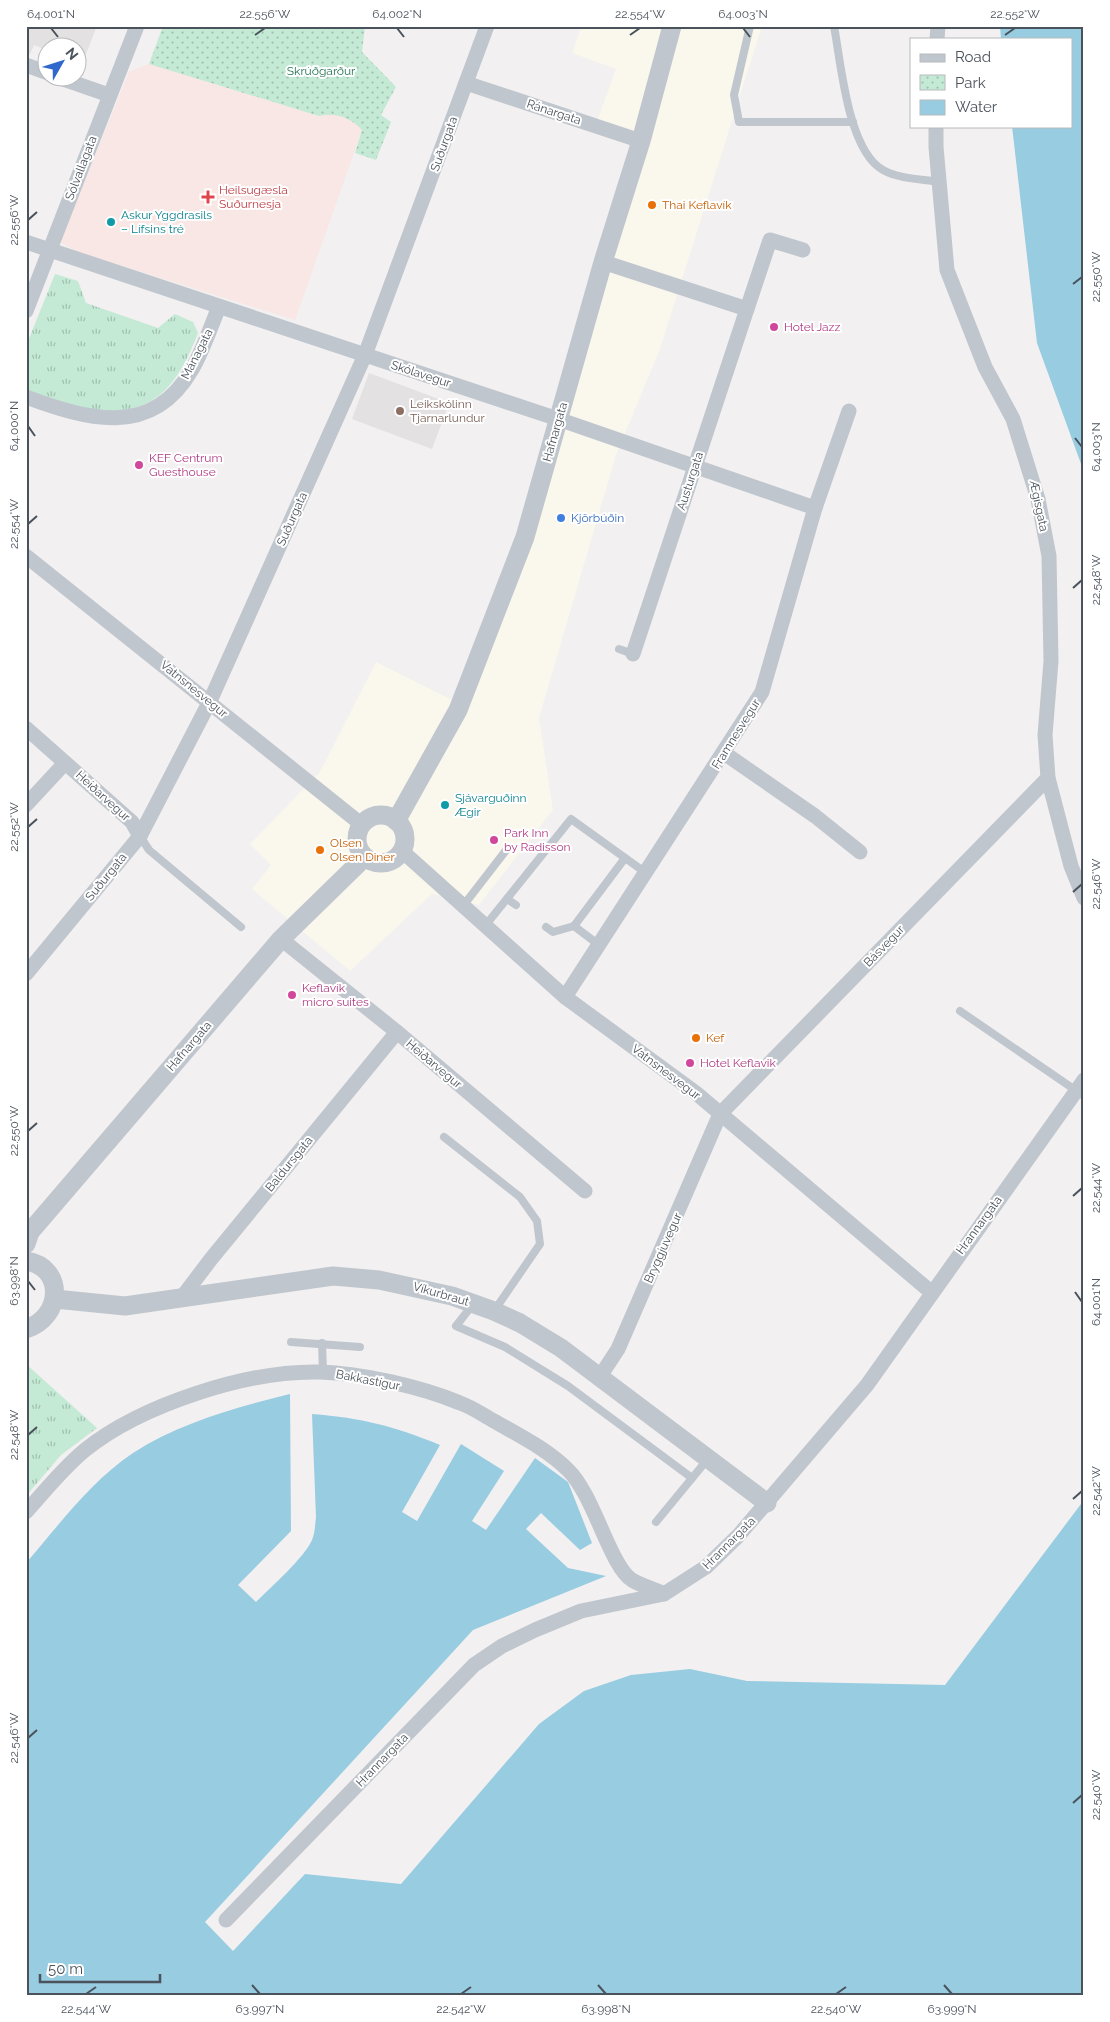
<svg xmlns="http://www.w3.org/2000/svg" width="1110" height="2022" viewBox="0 0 1110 2022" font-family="Raleway,sans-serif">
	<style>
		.commercial { fill: #faf7ec }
		.education { fill: #e3e1e1 }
		.medical { fill: #f8e7e4 }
		.grass { fill: url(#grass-tufts) }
		.park { fill: url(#park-dots) }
		.water { fill: #97cce1 }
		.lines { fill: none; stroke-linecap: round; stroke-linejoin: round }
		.service { stroke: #c0c6cd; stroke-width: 8 }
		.minor { stroke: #c0c6cd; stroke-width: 15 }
		.tertiary { stroke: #c0c6cd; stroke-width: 19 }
		.ticks { fill: none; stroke: #4a525b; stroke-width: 2 }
		.health-dot { fill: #e0444e; stroke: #fff; stroke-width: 2 }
		.food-dot { fill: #e8710a; stroke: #fff; stroke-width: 2 }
		.culture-dot { fill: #0f9aa8; stroke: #fff; stroke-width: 2 }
		.hotel-dot { fill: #d1479c; stroke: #fff; stroke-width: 2 }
		.education-dot { fill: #8d6e63; stroke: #fff; stroke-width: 2 }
		.shop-dot { fill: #3f7fe0; stroke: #fff; stroke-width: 2 }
		.labels { text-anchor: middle; stroke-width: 4; stroke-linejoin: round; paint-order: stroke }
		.park-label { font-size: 12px; fill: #237351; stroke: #fff }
		.street-label { font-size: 12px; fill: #4a525b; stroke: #fff }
		.health-label { font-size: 12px; fill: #be3a42; stroke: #fff; text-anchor: start }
		.food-label { font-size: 12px; fill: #c56008; stroke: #fff; text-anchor: start }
		.culture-label { font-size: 12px; fill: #0d838f; stroke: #fff; text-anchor: start }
		.hotel-label { font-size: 12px; fill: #b23c85; stroke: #fff; text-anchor: start }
		.education-label { font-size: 12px; fill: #785e54; stroke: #fff; text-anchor: start }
		.shop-label { font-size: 12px; fill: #366cbe; stroke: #fff; text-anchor: start }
		.neatline { fill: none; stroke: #4a525b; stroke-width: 2 }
		.ticks-label { font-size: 12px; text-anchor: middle; fill: #4a525b }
	</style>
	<defs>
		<pattern id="grass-tufts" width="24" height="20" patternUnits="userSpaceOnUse" patternTransform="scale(1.25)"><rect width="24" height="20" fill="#c4ead5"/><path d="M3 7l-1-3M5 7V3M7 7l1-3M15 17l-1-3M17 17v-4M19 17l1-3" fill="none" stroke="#a1c0b0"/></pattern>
		<pattern id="park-dots" width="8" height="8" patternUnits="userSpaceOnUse" patternTransform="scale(1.25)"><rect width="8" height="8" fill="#c4ead5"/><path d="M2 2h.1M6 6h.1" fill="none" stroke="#a1c0b0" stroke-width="1.8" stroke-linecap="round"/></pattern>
	</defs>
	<rect width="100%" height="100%" fill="#f2f0f0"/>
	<!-- commercial -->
	<path class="commercial" d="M582,26H762L660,349L616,455L539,718L553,810L479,905L432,894L350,971L252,889L271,865L250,844L320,772L376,662L454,701L515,545L634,146L593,132L616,69L572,53Z"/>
	<!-- education -->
	<g class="education">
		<path d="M26,26H97L84,59L78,57V48L64,47L52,44L44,49L34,45L30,54L26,53Z"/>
		<path d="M369,373L449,403L432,449L352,419Z"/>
	</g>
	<!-- medical -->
	<path class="medical" d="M149,64L319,116L331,113L354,121L362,130L295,320L78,252L60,242L129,72Z"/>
	<!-- grass -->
	<g class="grass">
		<path d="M55,274L78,281L86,303L158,328L175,314L193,322L198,333C175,392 151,418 84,410C65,407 44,396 26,390V346Z"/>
		<path d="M26,1364L97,1428L61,1455L26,1496Z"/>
	</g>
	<!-- park -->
	<path class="park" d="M163,26H365L362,52L396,87L381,115L391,122L376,160L355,153L362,130C351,118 336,112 319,116L149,64Z"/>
	<!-- water -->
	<g class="water">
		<path d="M1000,26H1084V472L1037,343L1012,126H1071V39H1001Z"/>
		<path d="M290,1394L291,1531L238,1585L256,1602C270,1588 305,1557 312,1540C315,1533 315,1525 316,1517L312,1414C362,1418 394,1426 440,1445L402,1512L417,1521L461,1444L504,1471L472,1521L486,1530L535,1458L568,1482L592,1543L580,1550L541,1513L526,1529L568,1568L606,1576L473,1630L205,1922L233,1951L305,1874L401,1884L539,1724L584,1691L631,1675L690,1669L747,1681L945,1685L1084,1500V1996H26V1563C59,1525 91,1481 133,1453C179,1423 237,1407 290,1394Z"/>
	</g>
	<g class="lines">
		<!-- service -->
		<g class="service">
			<path d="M750,26L734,95L739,122H853"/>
			<path d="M834,26C841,64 848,151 883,170C899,179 921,179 939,182"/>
			<path d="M619,649L633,654"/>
			<path d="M140,836L149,850L241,927"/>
			<path d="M507,899L516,905"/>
			<path d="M463,906L507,849"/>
			<path d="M485,926L571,819L646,873"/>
			<path d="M574,926L625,858"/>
			<path d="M546,927L553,932L574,926L599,945"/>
			<path d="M960,1011L1084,1096"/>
			<path d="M444,1137L520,1197L537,1221L540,1244L494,1311"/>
			<path d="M474,1303L456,1326L505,1347L568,1386L692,1478"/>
			<path d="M291,1342L360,1347"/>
			<path d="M322,1343L323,1372"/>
			<path d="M656,1522L707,1460"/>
		</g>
		<!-- minor -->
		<g class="minor">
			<path d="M937,39L938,26"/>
			<path d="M26,65L48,73"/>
			<path d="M60,78L109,95"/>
			<path d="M466,83L641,141"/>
			<path d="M936,126V147L947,270L985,367L1013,419L1038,499L1049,556L1051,661L1045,735L1048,778L1071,866L1084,898"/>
			<path d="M26,242L558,419L815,508"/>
			<path d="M603,262L747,309L633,654"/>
			<path d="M747,309L770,240L803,250"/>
			<path d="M26,311L137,26"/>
			<path d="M26,397C86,419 151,439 191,371C203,351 210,328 219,307"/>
			<path d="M26,556L361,824"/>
			<path d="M26,728L132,822L140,836"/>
			<path d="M724,753L815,816L860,852"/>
			<path d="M26,805L65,763"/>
			<path d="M402,851L565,997L696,1093L931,1292"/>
			<path d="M281,939L397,1032L585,1191"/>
			<path d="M26,974L140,836L210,701L365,355L487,26"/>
			<path d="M565,997L762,692L815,508L849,411"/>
			<path d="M183,1296L211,1259L397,1032"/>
			<path d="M599,1378L618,1349L720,1114L1048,778"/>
			<path d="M26,1512C45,1491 63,1468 85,1450C141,1405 248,1370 320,1372C361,1373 422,1387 460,1403C472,1407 483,1415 494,1421C520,1436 547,1449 568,1470C594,1495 610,1566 632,1580C642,1586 654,1589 664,1594"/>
			<path d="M226,1920L474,1665L502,1646L535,1630L581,1611L664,1594L706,1567L738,1536L867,1385L1084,1080"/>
		</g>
		<!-- tertiary -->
		<g class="tertiary">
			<circle cx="381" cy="839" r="24"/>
			<path d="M396,821L458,710L525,537L603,262L641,141L672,26"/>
			<path d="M26,1244L30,1232L281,939L364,858"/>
			<path d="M26,1261C65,1267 63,1317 26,1329"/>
			<path d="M55,1299L125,1306L333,1276L379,1280L452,1296L494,1311L520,1323L561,1348L767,1503"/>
		</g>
	</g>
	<!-- ticks -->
	<path class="ticks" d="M51,28L58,37M397,28L404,37M743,28L750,37M255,35L265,28M630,35L640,28M1005,35L1015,28M28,220L37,212M1073,284L1082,277M28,426L35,436M1075,438L1082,447M28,524L37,516M1073,588L1082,580M28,827L37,819M1073,892L1082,884M28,1131L37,1123M1073,1196L1082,1188M28,1281L35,1290M1075,1292L1082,1302M28,1435L37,1427M1073,1499L1082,1491M28,1738L37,1730M1073,1803L1082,1795M252,1985L260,1994M598,1985L606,1994M944,1985L952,1994M86,1994L96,1987M461,1994L471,1987M836,1994L846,1987"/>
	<!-- markers -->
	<path class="health-dot" d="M205.5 189.5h5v5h5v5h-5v5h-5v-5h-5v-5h5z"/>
	<g class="food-dot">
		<circle cx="652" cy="205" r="5"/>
		<circle cx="320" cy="850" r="5"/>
		<circle cx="696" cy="1038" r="5"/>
	</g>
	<g class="culture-dot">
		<circle cx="111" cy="222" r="5"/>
		<circle cx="445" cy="805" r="5"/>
	</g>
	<g class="hotel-dot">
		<circle cx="774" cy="327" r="5"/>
		<circle cx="139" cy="465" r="5"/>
		<circle cx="494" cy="840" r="5"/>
		<circle cx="292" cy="995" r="5"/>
		<circle cx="690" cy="1063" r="5"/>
	</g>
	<circle class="education-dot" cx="400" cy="411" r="5"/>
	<circle class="shop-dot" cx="561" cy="518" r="5"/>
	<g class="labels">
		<!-- park labels -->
		<g class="park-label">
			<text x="321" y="75">Skrúðgarður</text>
		</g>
		<!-- street labels -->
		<g class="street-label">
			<text transform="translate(554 112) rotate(18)" y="4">Ránargata</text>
			<text transform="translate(444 144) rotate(-70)" y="4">Suðurgata</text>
			<text transform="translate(81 168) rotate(-69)" y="4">Sólvallagata</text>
			<text transform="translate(197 354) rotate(-63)" y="4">Mánagata</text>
			<text transform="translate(421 374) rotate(18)" y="4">Skólavegur</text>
			<text transform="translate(555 432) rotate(-74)" y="4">Hafnargata</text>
			<text transform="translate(690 481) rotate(-72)" y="4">Austurgata</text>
			<text transform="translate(1039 506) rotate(78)" y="4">Ægisgata</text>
			<text transform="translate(292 519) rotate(-66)" y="4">Suðurgata</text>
			<text transform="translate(194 689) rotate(39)" y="4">Vatnsnesvegur</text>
			<text transform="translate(736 734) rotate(-58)" y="4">Framnesvegur</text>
			<text transform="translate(103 796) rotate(42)" y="4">Heiðarvegur</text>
			<text transform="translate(106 877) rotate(-51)" y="4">Suðurgata</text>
			<text transform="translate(884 946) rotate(-46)" y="4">Básvegur</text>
			<text transform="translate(189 1046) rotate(-49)" y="4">Hafnargata</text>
			<text transform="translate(434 1064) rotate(40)" y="4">Heiðarvegur</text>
			<text transform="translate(666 1072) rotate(37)" y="4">Vatnsnesvegur</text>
			<text transform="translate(289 1164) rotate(-51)" y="4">Baldursgata</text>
			<text transform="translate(979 1225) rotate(-54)" y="4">Hrannargata</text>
			<text transform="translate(663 1248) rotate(-66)" y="4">Bryggjuvegur</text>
			<text transform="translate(441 1294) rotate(16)" y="4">Víkurbraut</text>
			<text transform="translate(368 1380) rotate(11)" y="4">Bakkastígur</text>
			<text transform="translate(729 1543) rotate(-45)" y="4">Hrannargata</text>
			<text transform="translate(382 1760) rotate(-46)" y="4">Hrannargata</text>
		</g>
		<!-- health labels -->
		<g class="health-label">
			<text x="219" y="194">Heilsugæsla<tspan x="219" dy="14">Suðurnesja</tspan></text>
		</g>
		<!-- food labels -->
		<g class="food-label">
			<text x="662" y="209">Thai Keflavík</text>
			<text x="330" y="847">Olsen<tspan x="330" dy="14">Olsen Diner</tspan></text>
			<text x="706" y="1042">Kef</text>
		</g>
		<!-- culture labels -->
		<g class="culture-label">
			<text x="121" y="219">Askur Yggdrasils<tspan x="121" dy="14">– Lífsins tré</tspan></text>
			<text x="455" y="802">Sjávarguðinn<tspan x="455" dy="14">Ægir</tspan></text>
		</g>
		<!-- hotel labels -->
		<g class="hotel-label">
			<text x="784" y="331">Hotel Jazz</text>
			<text x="149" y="462">KEF Centrum<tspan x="149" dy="14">Guesthouse</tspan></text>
			<text x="504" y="837">Park Inn<tspan x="504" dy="14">by Radisson</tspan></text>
			<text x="302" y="992">Keflavík<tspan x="302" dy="14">micro suites</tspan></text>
			<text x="700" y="1067">Hotel Keflavik</text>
		</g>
		<!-- education labels -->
		<g class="education-label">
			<text x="410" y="408">Leikskólinn<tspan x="410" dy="14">Tjarnarlundur</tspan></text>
		</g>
		<!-- shop labels -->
		<g class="shop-label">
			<text x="571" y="522">Kjörbúðin</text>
		</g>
	</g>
	<!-- border -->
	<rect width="1110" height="2022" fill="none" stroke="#ffffff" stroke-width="55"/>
	<!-- legend -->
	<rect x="910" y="38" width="162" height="90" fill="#ffffff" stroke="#b7babd"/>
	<rect x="920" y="54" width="25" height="8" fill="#c0c6cd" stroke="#b7babd"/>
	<text x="955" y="62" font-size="15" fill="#4a525b">Road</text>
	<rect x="920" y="75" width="25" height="15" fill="url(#park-dots)" stroke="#b7babd"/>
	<text x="955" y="88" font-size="15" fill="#4a525b">Park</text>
	<rect x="920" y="100" width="25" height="15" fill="#97cce1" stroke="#b7babd"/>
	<text x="955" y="112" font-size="15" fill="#4a525b">Water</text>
	<!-- north arrow -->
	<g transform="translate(62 62) rotate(51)"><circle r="24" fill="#ffffff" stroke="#b7babd"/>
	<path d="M0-4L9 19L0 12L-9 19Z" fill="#3069cb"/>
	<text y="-8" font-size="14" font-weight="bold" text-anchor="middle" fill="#4a525b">N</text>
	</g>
	<!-- scale -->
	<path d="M40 1974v8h120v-8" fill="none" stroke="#4a525b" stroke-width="2.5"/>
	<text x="48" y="1974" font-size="15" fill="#4a525b" stroke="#ffffff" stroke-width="4" paint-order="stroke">50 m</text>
	<rect x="28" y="28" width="1054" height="1966" class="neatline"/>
	<g class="ticks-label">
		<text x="51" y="18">64.001°N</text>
		<text x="265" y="18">22.556°W</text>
		<text x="397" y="18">64.002°N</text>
		<text x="640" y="18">22.554°W</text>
		<text x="743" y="18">64.003°N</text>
		<text x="1015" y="18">22.552°W</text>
		<text transform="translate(14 220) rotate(-90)" y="4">22.556°W</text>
		<text transform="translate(1096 277) rotate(-90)" y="4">22.550°W</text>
		<text transform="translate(14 426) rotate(-90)" y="4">64.000°N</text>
		<text transform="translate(1096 447) rotate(-90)" y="4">64.003°N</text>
		<text transform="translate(14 524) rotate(-90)" y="4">22.554°W</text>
		<text transform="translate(1096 580) rotate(-90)" y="4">22.548°W</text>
		<text transform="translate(14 827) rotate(-90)" y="4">22.552°W</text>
		<text transform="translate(1096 884) rotate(-90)" y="4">22.546°W</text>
		<text transform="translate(14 1131) rotate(-90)" y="4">22.550°W</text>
		<text transform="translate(1096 1188) rotate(-90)" y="4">22.544°W</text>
		<text transform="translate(14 1281) rotate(-90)" y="4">63.998°N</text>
		<text transform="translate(1096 1302) rotate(-90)" y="4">64.001°N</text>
		<text transform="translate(14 1435) rotate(-90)" y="4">22.548°W</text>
		<text transform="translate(1096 1491) rotate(-90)" y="4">22.542°W</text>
		<text transform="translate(14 1738) rotate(-90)" y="4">22.546°W</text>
		<text transform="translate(1096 1795) rotate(-90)" y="4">22.540°W</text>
		<text x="86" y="2013">22.544°W</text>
		<text x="260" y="2013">63.997°N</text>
		<text x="461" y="2013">22.542°W</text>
		<text x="606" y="2013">63.998°N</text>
		<text x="836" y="2013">22.540°W</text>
		<text x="952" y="2013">63.999°N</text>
	</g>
</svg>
